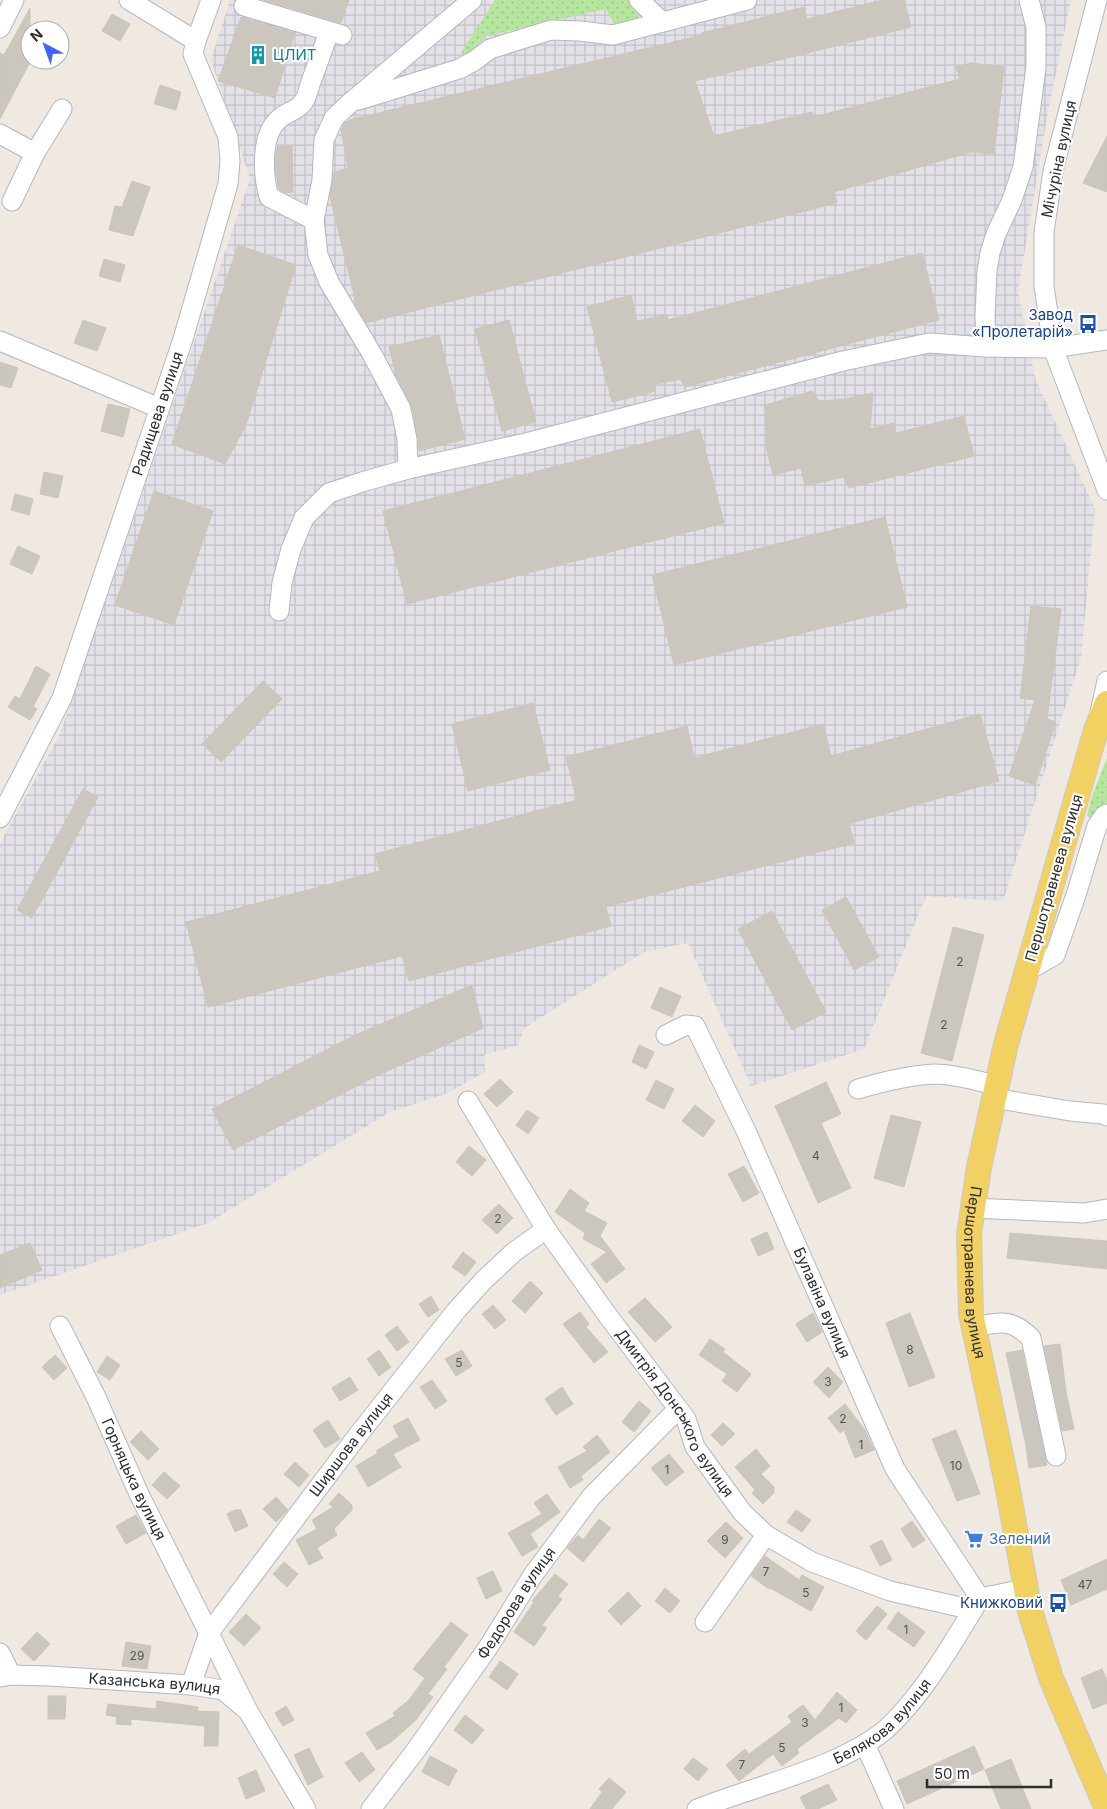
<svg xmlns="http://www.w3.org/2000/svg" width="1107" height="1809" viewBox="0 0 1107 1809" font-family="Inter,sans-serif">
	<style>
		.industrial { fill: url(#industrial-grid) }
		.grass { fill: url(#grass-dots) }
		.building { fill: #cbc7bf; stroke: #cbc5ba }
		.lines { fill: none; stroke-linecap: round; stroke-linejoin: round }
		.minor-casing { stroke: #b4b7c1; stroke-width: 21 }
		.major-casing { stroke: #c9c9c9; stroke-width: 26 }
		.minor { stroke: #fff; stroke-width: 19 }
		.major { stroke: #f2d163; stroke-width: 24 }
		.labels { text-anchor: middle; stroke-width: 4; stroke-linejoin: round; paint-order: stroke }
		.number-label { font-size: 12px; fill: #555452 }
		.culture-label { font-size: 15px; fill: #0d838f; stroke: #fff; text-anchor: start }
		.street-label { font-size: 15px; fill: #2e2e2e; stroke: #fff }
		.transit-label { font-size: 15px; fill: #164399; stroke: #fff; text-anchor: end }
		.shop-label { font-size: 15px; fill: #366cbe; stroke: #fff; text-anchor: start }
	</style>
	<defs>
		<pattern id="industrial-grid" width="8" height="8" patternUnits="userSpaceOnUse" patternTransform="scale(1.25)"><rect width="8" height="8" fill="#e3e1e8"/><path d="M0 4h8M4 0v8" fill="none" stroke="#c3c1c7"/></pattern>
		<pattern id="grass-dots" width="8" height="8" patternUnits="userSpaceOnUse" patternTransform="scale(1.25)"><rect width="8" height="8" fill="#b6e59e"/><path d="M2 2h.1M6 6h.1" fill="none" stroke="#9dc588" stroke-width="1.8" stroke-linecap="round"/></pattern>
	</defs>
	<rect width="100%" height="100%" fill="#efe9e1"/>
	<!-- industrial -->
	<path class="industrial" d="M230,0H1071L1047,117L1018,291L1035,378L1095,509L1081,658L1003,901L926,896L864,1049L751,1086L688,943L644,952L523,1029L519,1045L484,1055L485,1072L448,1093L390,1112L208,1223L0,1295V843L60,734L250,179L211,60Z"/>
	<!-- grass -->
	<g class="grass">
		<path d="M495,0H629L636,7L639,15L637,19L615,26L606,9L486,36L468,57L463,56L462,51Z"/>
		<path d="M1107,758V810L1092,821L1087,815L1092,796Z"/>
	</g>
	<!-- building -->
	<g class="building">
		<path d="M263,0H349L341,23Z"/>
		<path d="M882,0H904L911,27L695,81L714,136L812,112L814,117L960,79L956,67L971,63L1004,67L994,154L971,152L834,192L837,203L366,323L357,307L330,197L334,172L348,168L341,129L349,120L702,35L701,33L804,7L807,19Z"/>
		<path d="M30,8V62L0,119V53L4,55Z"/>
		<path d="M112,14L130,24L120,41L102,31Z"/>
		<path d="M241,17L295,33L275,98L218,81Z"/>
		<path d="M160,85L181,92L176,110L154,104Z"/>
		<path d="M1107,136V192L1083,183Z"/>
		<path d="M292,146L293,192L285,193L279,189L278,186L276,167L277,147Z"/>
		<path d="M132,181L150,187L133,236L109,230L115,206L122,207Z"/>
		<path d="M238,245L296,265L246,425L225,464L172,444Z"/>
		<path d="M922,253L939,320L685,387L680,379L653,385L656,391L612,402L587,307L631,295L637,321L667,315L668,320Z"/>
		<path d="M104,259L125,265L120,282L99,276Z"/>
		<path d="M83,320L106,328L97,351L74,343Z"/>
		<path d="M509,320L536,422L502,431L475,329Z"/>
		<path d="M439,335L465,439L419,451L418,437L412,407L396,375L389,347Z"/>
		<path d="M0,362L18,368L11,388L0,385Z"/>
		<path d="M812,391L819,401L845,399L873,393L870,429L894,423L896,433L964,416L974,456L849,488L843,477L805,486L801,468L773,475L767,450L765,405Z"/>
		<path d="M108,404L130,409L123,437L101,431Z"/>
		<path d="M700,429L724,523L407,604L383,511Z"/>
		<path d="M44,472L63,476L58,498L40,494Z"/>
		<path d="M154,491L213,511L174,625L115,605Z"/>
		<path d="M15,494L33,499L29,515L11,510Z"/>
		<path d="M885,517L907,607L674,665L652,575Z"/>
		<path d="M18,546L40,556L32,574L10,564Z"/>
		<path d="M1031,606L1061,609L1047,719L1056,722L1035,785L1009,776L1035,700L1020,698Z"/>
		<path d="M36,666L50,674L33,707L37,709L30,720L8,707L15,696L20,699Z"/>
		<path d="M263,681L282,699L221,762L202,744Z"/>
		<path d="M533,703L550,770L468,791L452,724Z"/>
		<path d="M980,714L999,781L849,824L854,843L606,907L611,926L409,981L402,956L208,1007L186,922L380,871L375,854L577,800L566,757L687,726L694,758L823,724L831,756Z"/>
		<path d="M83,789L98,797L32,918L17,910Z"/>
		<path d="M846,897L879,957L854,970L822,910Z"/>
		<path d="M772,911L826,1012L792,1030L738,929Z"/>
		<path d="M953,927L984,935L952,1061L921,1053Z"/>
		<path d="M472,985L483,1028L376,1076L233,1150L212,1109L355,1035Z"/>
		<path d="M660,987L681,996L672,1017L651,1008Z"/>
		<path d="M639,1045L654,1052L646,1069L632,1062Z"/>
		<path d="M500,1079L513,1092L497,1107L484,1094Z"/>
		<path d="M656,1080L674,1089L664,1109L646,1100Z"/>
		<path d="M826,1082L841,1114L821,1123L851,1188L818,1203L775,1106Z"/>
		<path d="M695,1105L715,1121L703,1137L682,1121Z"/>
		<path d="M527,1110L539,1118L528,1134L516,1125Z"/>
		<path d="M891,1115L921,1122L904,1187L874,1178Z"/>
		<path d="M469,1146L486,1160L472,1176L456,1162Z"/>
		<path d="M744,1166L759,1193L743,1202L728,1174Z"/>
		<path d="M570,1189L589,1203L584,1211L607,1223L600,1236L625,1269L606,1283L591,1264L607,1252L583,1239L585,1233L555,1212Z"/>
		<path d="M499,1204L513,1218L497,1234L482,1220Z"/>
		<path d="M767,1232L774,1249L758,1256L751,1239Z"/>
		<path d="M1010,1233L1107,1241V1269L1007,1258Z"/>
		<path d="M30,1243L42,1270L0,1288V1255Z"/>
		<path d="M463,1252L476,1262L465,1276L452,1267Z"/>
		<path d="M530,1281L543,1293L525,1313L512,1301Z"/>
		<path d="M431,1296L439,1310L428,1317L419,1304Z"/>
		<path d="M645,1298L672,1327L655,1342L628,1312Z"/>
		<path d="M493,1305L506,1320L495,1329L482,1314Z"/>
		<path d="M580,1312L589,1324L586,1327L608,1352L594,1363L563,1324Z"/>
		<path d="M813,1313L822,1332L807,1342L796,1324Z"/>
		<path d="M910,1313L935,1377L909,1387L886,1323Z"/>
		<path d="M397,1326L409,1342L397,1351L385,1335Z"/>
		<path d="M710,1339L725,1349L723,1352L751,1374L737,1392L722,1381L727,1374L699,1355Z"/>
		<path d="M1060,1344L1066,1392L1074,1429L1062,1431L1044,1346Z"/>
		<path d="M379,1350L391,1367L379,1376L367,1359Z"/>
		<path d="M462,1350L472,1366L456,1376L445,1359Z"/>
		<path d="M1022,1350L1047,1465L1029,1468L1026,1446L1006,1353Z"/>
		<path d="M55,1355L67,1368L54,1380L42,1367Z"/>
		<path d="M107,1356L120,1365L110,1380L97,1372Z"/>
		<path d="M828,1367L843,1382L829,1398L813,1382Z"/>
		<path d="M350,1377L358,1390L340,1401L332,1388Z"/>
		<path d="M432,1380L447,1401L435,1409L420,1387Z"/>
		<path d="M562,1387L573,1404L556,1415L545,1399Z"/>
		<path d="M639,1401L651,1411L634,1432L622,1422Z"/>
		<path d="M845,1404L865,1430L874,1450L855,1458L844,1430L840,1433L828,1418Z"/>
		<path d="M408,1418L420,1440L393,1454L401,1467L368,1487L356,1466L378,1453L376,1451L399,1437L393,1426Z"/>
		<path d="M328,1420L340,1439L325,1448L313,1430Z"/>
		<path d="M723,1423L735,1434L722,1446L711,1435Z"/>
		<path d="M956,1430L980,1494L957,1501L932,1439Z"/>
		<path d="M141,1431L159,1449L148,1460L130,1442Z"/>
		<path d="M597,1435L610,1452L581,1476L583,1480L570,1488L558,1467L587,1451L583,1447Z"/>
		<path d="M756,1449L770,1466L761,1474L774,1487V1493L763,1504L752,1493L755,1490L735,1467Z"/>
		<path d="M669,1454L684,1472L666,1486L651,1468Z"/>
		<path d="M295,1462L309,1475L299,1487L284,1474Z"/>
		<path d="M164,1472L180,1486L167,1499L152,1485Z"/>
		<path d="M339,1493L352,1505V1510L334,1529L337,1535L317,1548L323,1558L309,1565L296,1540L317,1529L312,1520L333,1507L329,1504Z"/>
		<path d="M547,1494L560,1512L530,1534L538,1547L522,1556L508,1533L542,1514L534,1503Z"/>
		<path d="M276,1497L288,1510L276,1522L263,1509Z"/>
		<path d="M235,1510H241L248,1526L235,1532L227,1514Z"/>
		<path d="M796,1510L811,1520L802,1532L787,1522Z"/>
		<path d="M136,1515L146,1533L126,1544L116,1526Z"/>
		<path d="M599,1519L611,1528L583,1562L567,1548L578,1535L583,1540Z"/>
		<path d="M912,1521L925,1540L913,1548L901,1529Z"/>
		<path d="M726,1522L743,1538L725,1558L707,1541Z"/>
		<path d="M882,1540L892,1560L880,1566L870,1546Z"/>
		<path d="M765,1556L799,1580L802,1575L824,1587L811,1611L770,1588L769,1589L751,1576Z"/>
		<path d="M1107,1559V1589L1071,1605L1061,1580Z"/>
		<path d="M284,1562L298,1574L287,1587L273,1574Z"/>
		<path d="M493,1571L502,1591L486,1599L477,1578Z"/>
		<path d="M555,1574L568,1584L558,1596L562,1599L542,1625L547,1628L534,1646L514,1632L534,1602L532,1601Z"/>
		<path d="M665,1588L680,1601L670,1613L655,1601Z"/>
		<path d="M628,1592L641,1606L621,1625L608,1611Z"/>
		<path d="M877,1606L887,1614L866,1640L856,1631Z"/>
		<path d="M898,1612L925,1632L914,1647L887,1628Z"/>
		<path d="M246,1614L261,1628L244,1646L229,1632Z"/>
		<path d="M451,1622L468,1635L444,1667L447,1669L428,1694L433,1697L415,1721L391,1742L377,1750L366,1733L395,1716L393,1713L409,1700L425,1678L413,1669Z"/>
		<path d="M37,1632L50,1644L34,1661L21,1649Z"/>
		<path d="M126,1642L151,1646L147,1669L122,1666Z"/>
		<path d="M500,1661L518,1674L507,1690L489,1677Z"/>
		<path d="M1102,1669L1107,1680V1703L1093,1709L1081,1678Z"/>
		<path d="M837,1692L857,1710L846,1723L839,1718L797,1749L799,1753L782,1766L773,1754L739,1781L726,1765L745,1749L749,1754L792,1722L788,1716L803,1705L815,1720Z"/>
		<path d="M48,1696H66L65,1719H48Z"/>
		<path d="M157,1701L198,1707L197,1711L219,1712L218,1746H204L205,1726L131,1719V1725L116,1724L117,1717L106,1715L108,1704L156,1709Z"/>
		<path d="M286,1706L294,1720L283,1726L275,1713Z"/>
		<path d="M465,1715L484,1730L472,1744L454,1730Z"/>
		<path d="M974,1746L984,1769L907,1804L897,1781Z"/>
		<path d="M309,1748L323,1777L308,1785L294,1755Z"/>
		<path d="M362,1752L375,1770L359,1782L345,1763Z"/>
		<path d="M430,1756L457,1770L449,1786L422,1772Z"/>
		<path d="M693,1758L708,1769L698,1781L684,1769Z"/>
		<path d="M1011,1759L1031,1809H1001L985,1770Z"/>
		<path d="M256,1770L265,1791L246,1799L238,1778Z"/>
		<path d="M609,1778L626,1792L612,1809H590L602,1792L599,1789Z"/>
		<path d="M828,1784L837,1800L818,1809H806L800,1797Z"/>
	</g>
	<g class="lines">
		<!-- minor casing -->
		<g class="minor-casing">
			<g id="minor">
				<path d="M129,0L196,41"/>
				<path d="M639,0L662,22"/>
				<path d="M1029,0L1036,27V67L1023,167L1012,200L996,234L990,253L987,271L985,316L986,347L1053,348L1107,340"/>
				<path d="M1097,0L1053,171L1044,232V286L1053,348L1107,490"/>
				<path d="M244,6L342,35"/>
				<path d="M0,28L14,0"/>
				<path d="M329,32C323,48 318,63 312,79C309,86 308,95 304,101C298,111 286,112 279,119C260,135 263,176 269,197L314,220L322,180L324,140L334,118L350,103L472,0"/>
				<path d="M359,100L459,69L474,61L490,49L551,30L580,31L613,35L747,0"/>
				<path d="M0,134L35,153"/>
				<path d="M12,201L35,153L62,109"/>
				<path d="M314,220L318,255L329,282L372,354L401,409L407,439L408,469"/>
				<path d="M0,341L159,408"/>
				<path d="M279,611L282,583L291,549L304,518L329,493L362,482L408,469L526,443L843,361L929,343L986,347"/>
				<path d="M1099,717L1107,681"/>
				<path id="s1" d="M0,818L62,698L183,339L228,184L230,161L228,137L193,54L196,41L211,0"/>
				<path d="M1027,971L1055,955L1076,895L1097,826L1104,816L1107,814"/>
				<path id="s2" d="M666,1035L686,1025L695,1026L746,1131L895,1469L980,1598"/>
				<path d="M858,1089C882,1082 909,1075 935,1074C955,1074 977,1081 996,1085"/>
				<path d="M993,1098L1070,1111L1103,1114L1107,1116"/>
				<path id="s3" d="M468,1101L546,1229L608,1316L686,1419L695,1447L742,1512L766,1535L812,1562L890,1591L973,1610"/>
				<path d="M971,1208L1084,1213L1107,1209"/>
				<path id="s4" d="M60,1326L96,1397L139,1494L248,1711"/>
				<path d="M974,1327C1000,1322 1011,1318 1031,1338L1056,1456"/>
				<path d="M705,1622L766,1535"/>
				<path d="M0,1653L11,1675"/>
				<path id="s5" d="M0,1677L11,1675L49,1676L191,1685L223,1690L248,1711L306,1809"/>
				<path id="s6" d="M191,1685L209,1633L355,1439L456,1311L484,1280L514,1252L546,1229"/>
				<path d="M865,1744L894,1809"/>
				<path id="s7" d="M371,1809L416,1750L489,1646L533,1575L592,1496L677,1410"/>
				<path id="s8" d="M697,1809C743,1791 791,1779 836,1759C853,1751 871,1742 885,1730C922,1697 954,1641 980,1598L1025,1589"/>
			</g>
		</g>
		<!-- major casing -->
		<g class="major-casing">
			<g id="major">
				<path id="s9" d="M1107,703L1096,730L1006,1044L979,1167L969,1234L971,1314L1006,1479L1030,1611L1051,1678L1107,1809"/>
			</g>
		</g>
		<!-- minor -->
		<use href="#minor" class="minor"/>
		<!-- major -->
		<use href="#major" class="major"/>
	</g>
	<!-- icons -->
	<defs>
		<g id="building-bare" transform="scale(1.5)"><path d="M-4-6H4V6H1V3H-1V6H-4ZM-2.5-4.3h1.7v1.8h-1.7ZM.8-4.3h1.7v1.8H.8ZM-2.5-1h1.7V.8h-1.7ZM.8-1h1.7V.8H.8Z" fill="#0f9aa8" stroke="#fff" stroke-width="2.5" paint-order="stroke"/></g>
		<g id="bus-bare" transform="scale(1.5)"><path d="M-5-6H5V4H4V6H2V4H-2V6H-4V4H-5ZM-3.5-4V0h7V-4ZM-3.5 1.2v1.5H-2V1.2ZM2 1.2v1.5H3.5V1.2Z" fill="#1a4fb4" stroke="#fff" stroke-width="2.5" paint-order="stroke"/></g>
		<g id="supermarket-bare" transform="scale(1.5)"><path d="M-6-5.5h2.5l.6 2H6L4.5 2H-2.5L-4.4-4H-6ZM-1.5 3.2a1.3 1.3 0 1 0 .1 0ZM3 3.2a1.3 1.3 0 1 0 .1 0Z" fill="#3f7fe0" stroke="#fff" stroke-width="2.5" paint-order="stroke"/></g>
	</defs>
	<g fill-rule="evenodd">
		<use href="#building-bare" x="258" y="55"/>
		<use href="#bus-bare" x="1088" y="324"/>
		<use href="#supermarket-bare" x="974" y="1539"/>
		<use href="#bus-bare" x="1058" y="1603"/>
	</g>
	<g class="labels">
		<!-- number labels -->
		<g class="number-label">
			<text x="960" y="966">2</text>
			<text x="944" y="1029">2</text>
			<text x="816" y="1160">4</text>
			<text x="498" y="1223">2</text>
			<text x="910" y="1354">8</text>
			<text x="459" y="1367">5</text>
			<text x="828" y="1386">3</text>
			<text x="843" y="1423">2</text>
			<text x="861" y="1449">1</text>
			<text x="956" y="1470">10</text>
			<text x="667" y="1474">1</text>
			<text x="725" y="1544">9</text>
			<text x="766" y="1576">7</text>
			<text x="1085" y="1589">47</text>
			<text x="806" y="1597">5</text>
			<text x="906" y="1634">1</text>
			<text x="137" y="1660">29</text>
			<text x="841" y="1712">1</text>
			<text x="805" y="1727">3</text>
			<text x="782" y="1752">5</text>
			<text x="742" y="1769">7</text>
		</g>
		<!-- culture labels -->
		<g class="culture-label">
			<text x="273" y="60">ЦЛИТ</text>
		</g>
		<!-- street labels -->
		<g class="street-label">
			<text transform="translate(1059 159) rotate(-78)" y="5">Мічуріна вулиця</text>
			<text dy="5" stroke="none"><textPath href="#s1" startOffset="435">Радищева вулиця</textPath></text>
			<text transform="translate(1054 878) rotate(-74)" y="5">Першотравнева вулиця</text>
			<text dy="5" stroke="none"><textPath href="#s9" startOffset="588">Першотравнева вулиця</textPath></text>
			<text dy="5" stroke="none"><textPath href="#s2" startOffset="336">Булавіна вулиця</textPath></text>
			<text dy="5" stroke="none"><textPath href="#s3" startOffset="375">Дмитрія Донського вулиця</textPath></text>
			<text dy="5" stroke="none"><textPath href="#s6" startOffset="291">Ширшова вулиця</textPath></text>
			<text dy="5" stroke="none"><textPath href="#s4" startOffset="170">Горняцька вулиця</textPath></text>
			<text dy="5" stroke="none"><textPath href="#s7" startOffset="252">Федорова вулиця</textPath></text>
			<text dy="5" stroke="none"><textPath href="#s5" startOffset="155">Казанська вулиця</textPath></text>
			<text dy="5" stroke="none"><textPath href="#s8" startOffset="208">Белякова вулиця</textPath></text>
		</g>
		<!-- transit labels -->
		<g class="transit-label">
			<text x="1073" y="320">Завод<tspan x="1073" dy="17">«Пролетарій»</tspan></text>
			<text x="1043" y="1608">Книжковий</text>
		</g>
		<!-- shop labels -->
		<g class="shop-label">
			<text x="989" y="1544">Зелений</text>
		</g>
	</g>
	<!-- north arrow -->
	<g transform="translate(45 45) rotate(319)"><circle r="24" fill="#ffffff" stroke="#ababab"/>
	<path d="M0-4L9 19L0 12L-9 19Z" fill="#4264fb"/>
	<text y="-8" font-size="14" font-weight="bold" text-anchor="middle" fill="#2e2e2e">N</text>
	</g>
	<!-- scale -->
	<path d="M927 1779v8h124v-8" fill="none" stroke="#2e2e2e" stroke-width="2.5"/>
	<text x="934" y="1779" font-size="15" fill="#2e2e2e" stroke="#ffffff" stroke-width="4" paint-order="stroke">50 m</text>
</svg>
